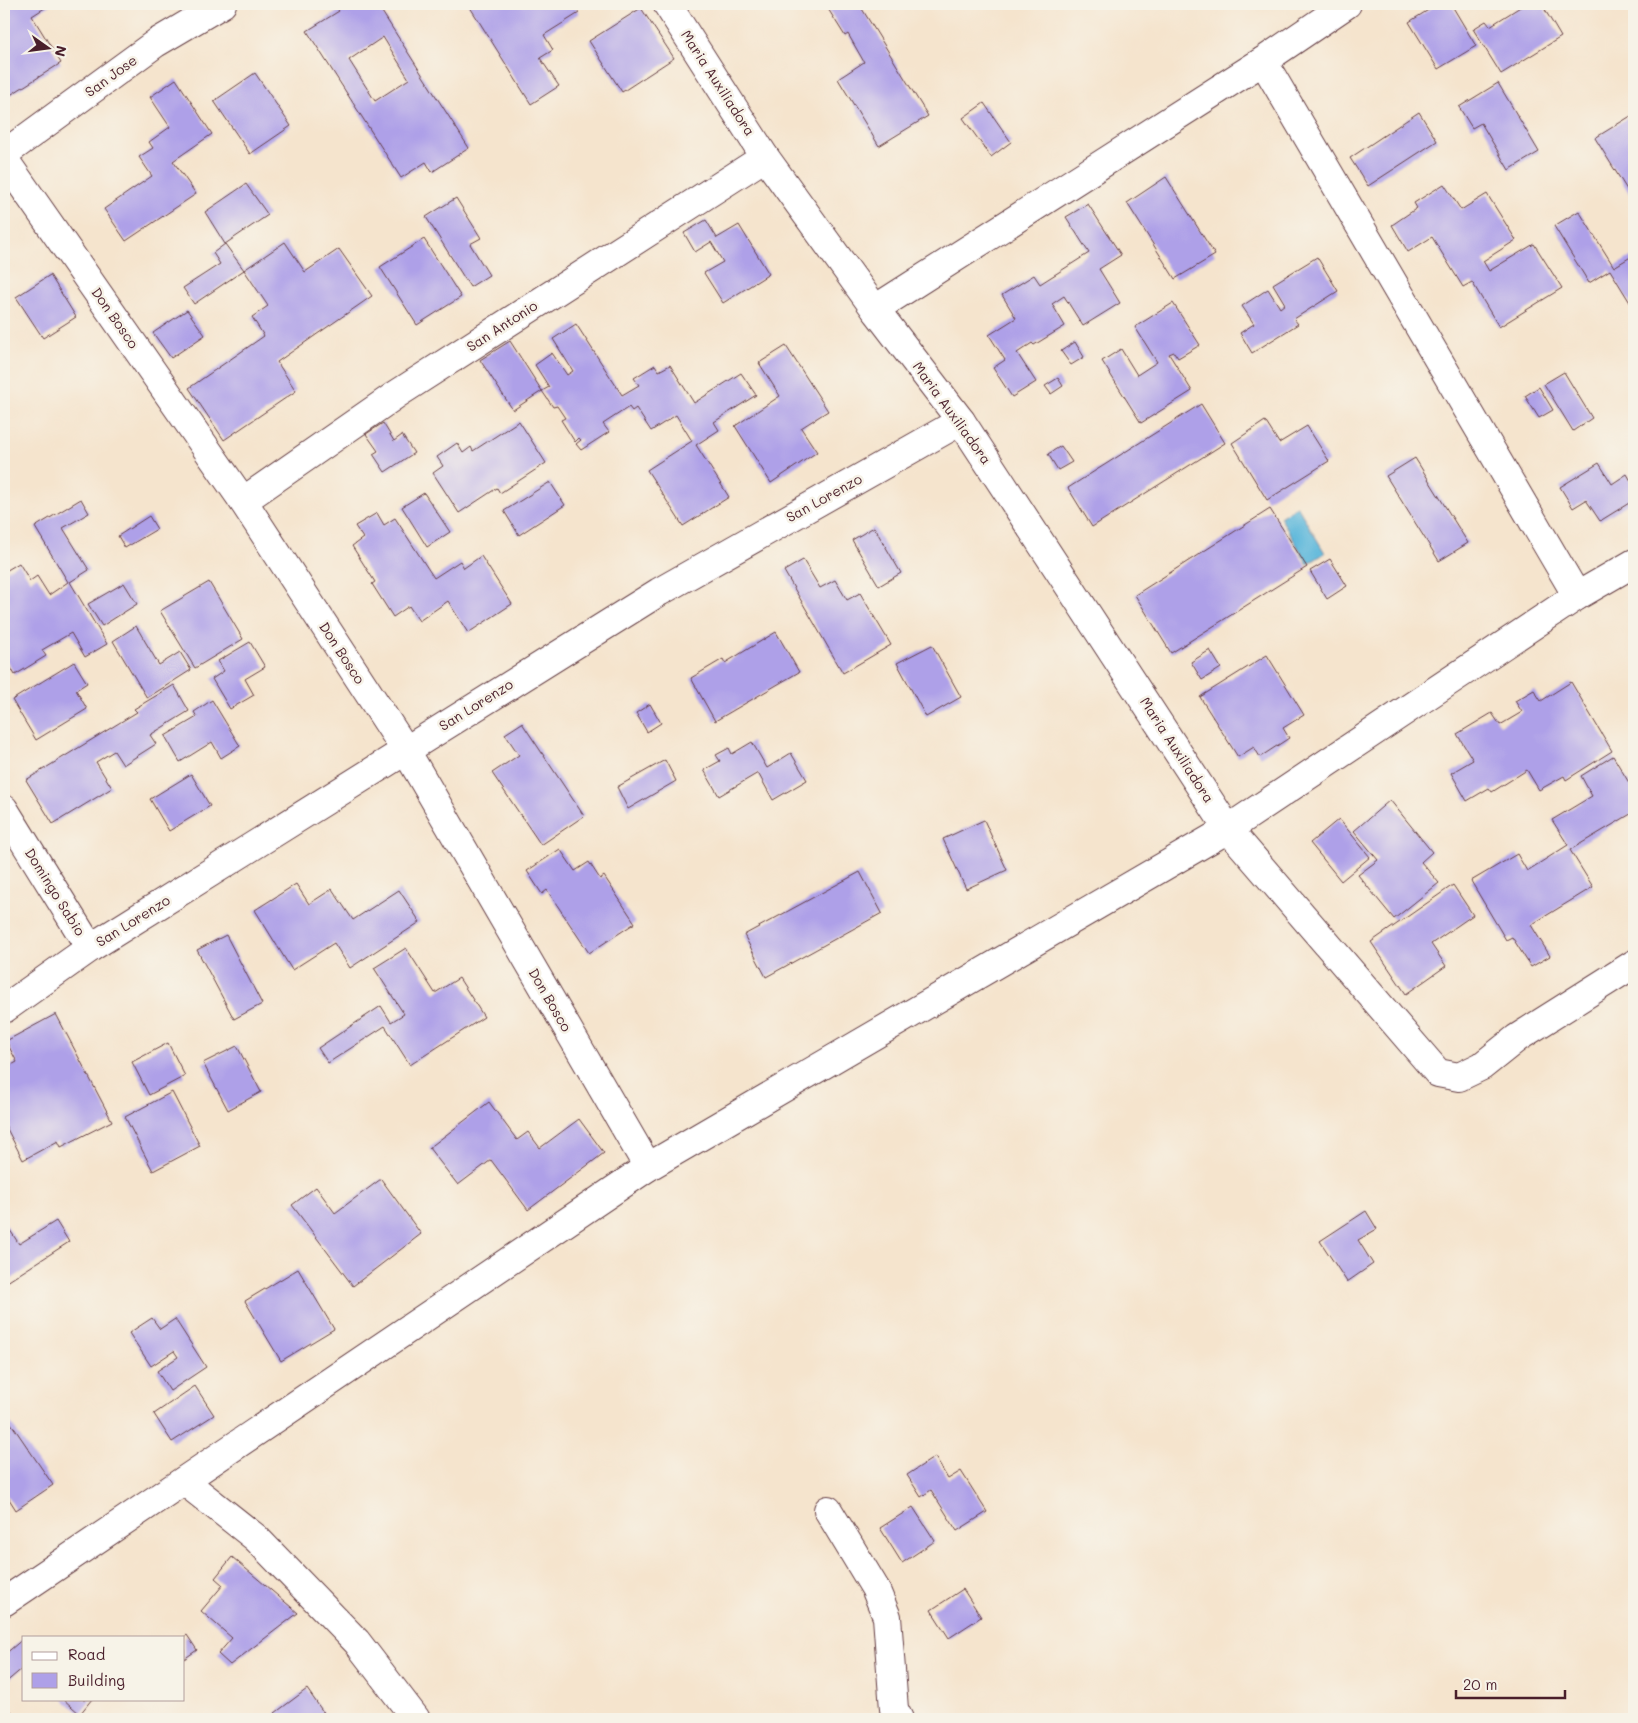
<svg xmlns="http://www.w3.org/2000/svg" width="1638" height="1723" viewBox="0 0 1638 1723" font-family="Mali,sans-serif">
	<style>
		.water { fill: #5db8db; stroke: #546c83 }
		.building { fill: #aea0e8; fill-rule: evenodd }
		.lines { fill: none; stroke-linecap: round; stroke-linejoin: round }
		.minor-casing { stroke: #643d43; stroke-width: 30 }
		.minor { stroke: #fff; stroke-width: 28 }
		.labels { text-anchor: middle; stroke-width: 5; stroke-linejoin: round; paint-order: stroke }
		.street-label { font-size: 14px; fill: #4a1f2b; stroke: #f7f3e8 }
	</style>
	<rect width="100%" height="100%" fill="#f7f3e8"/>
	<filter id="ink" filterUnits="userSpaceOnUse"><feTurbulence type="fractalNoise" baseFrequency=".02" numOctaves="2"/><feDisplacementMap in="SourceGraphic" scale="10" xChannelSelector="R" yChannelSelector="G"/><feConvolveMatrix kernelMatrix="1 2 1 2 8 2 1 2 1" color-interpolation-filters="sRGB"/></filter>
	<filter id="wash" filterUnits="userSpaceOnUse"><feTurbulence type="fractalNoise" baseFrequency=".0096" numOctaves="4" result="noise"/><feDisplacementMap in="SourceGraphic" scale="20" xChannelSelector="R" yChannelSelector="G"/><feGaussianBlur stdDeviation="1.12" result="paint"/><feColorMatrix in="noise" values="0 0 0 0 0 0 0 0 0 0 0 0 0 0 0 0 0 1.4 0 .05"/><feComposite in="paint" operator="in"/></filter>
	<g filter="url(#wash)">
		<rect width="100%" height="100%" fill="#f5e4cd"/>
		<!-- water -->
		<path class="water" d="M1297,506L1325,553L1308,564L1280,517Z"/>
		<g id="blocks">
			<!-- building -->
			<g class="building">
				<path d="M12,4H51L32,16L61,63L4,99V9Z"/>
				<path d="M334,4H377L469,148L432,172L426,162L401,178L307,31L339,11ZM383,37L409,79L375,101L349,60Z"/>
				<path d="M468,4H573L579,13L544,35L553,50L540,58L559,86L531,104Z"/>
				<path d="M825,4H859L928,116L879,146L838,79L864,62L848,34L845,36Z"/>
				<path d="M1438,4H1451L1476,46L1438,69L1409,22Z"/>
				<path d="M1525,4H1555L1545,10L1561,37L1501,74L1473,29L1486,21L1490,26Z"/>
				<path d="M641,8L674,58L622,92L589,41Z"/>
				<path d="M255,73L291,126L250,154L214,101Z"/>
				<path d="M176,79L212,134L173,161L196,194L126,241L104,209L152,176L139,157L153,148L149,142L170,127L150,97Z"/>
				<path d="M1498,83L1539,152L1509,170L1481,123L1472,128L1459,107Z"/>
				<path d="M984,103L1011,142L991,157L963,118Z"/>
				<path d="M1419,112L1437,141L1368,186L1350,158Z"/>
				<path d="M1634,114V201L1595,138Z"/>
				<path d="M1166,177L1215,255L1175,279L1127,203Z"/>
				<path d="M246,184L268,215L225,244L244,270L194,304L183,288L220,264L213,253L225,244L205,212Z"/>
				<path d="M1444,184L1461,210L1487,194L1516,240L1483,261L1489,271L1534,244L1562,288L1499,327L1472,282L1463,287L1432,237L1408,252L1392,225L1417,208L1414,203Z"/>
				<path d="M456,198L481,238L470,244L489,275L470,287L426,217Z"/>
				<path d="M1088,204L1121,255L1099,269L1120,303L1083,326L1064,296L1052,304L1065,326L1034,345L1032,343L1017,353L1036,382L1012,397L993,368L1005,360L989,335L1016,318L1002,295L1034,275L1040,284L1089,253L1066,217Z"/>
				<path d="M1579,211L1614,267L1634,255V309L1610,270L1589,283L1554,226Z"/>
				<path d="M706,220L717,238L739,225L769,274L723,303L704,273L723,262L711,242L695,252L684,233Z"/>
				<path d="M424,239L461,297L417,325L380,267Z"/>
				<path d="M285,242L305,272L339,249L372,296L277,362L296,391L224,440L189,388L264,336L252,317L268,306L244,270Z"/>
				<path d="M1317,257L1338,291L1294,319L1298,324L1252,353L1240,333L1254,324L1242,306L1268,289L1280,308L1285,304L1273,284Z"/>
				<path d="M50,275L76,317L43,338L16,297Z"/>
				<path d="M1173,303L1200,345L1178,358L1174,352L1169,354L1192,391L1141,423L1102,361L1121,349L1137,375L1157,362L1135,327Z"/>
				<path d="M187,310L205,335L171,358L153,333Z"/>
				<path d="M576,324L622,395L639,385L634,378L655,365L659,371L670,365L694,403L741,373L756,395L714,422L719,430L696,445L729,497L683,526L647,470L692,441L676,415L651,431L636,408L632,411L629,407L603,424L609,432L581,450L576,444L581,440L579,438L575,442L561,420L565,418L557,406L553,407L542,391L513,410L480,360L510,341L542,391L549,387L535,365L552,353L567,375L573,371L553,339Z"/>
				<path d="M1075,342L1084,357L1071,365L1061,351Z"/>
				<path d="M786,346L828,411L801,428L817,452L771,483L735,426L780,396L759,363Z"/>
				<path d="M1564,372L1592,418L1573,431L1544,384Z"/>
				<path d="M1058,378L1063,386L1051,394L1045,386Z"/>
				<path d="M1539,387L1553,410L1539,418L1525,396Z"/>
				<path d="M1201,404L1225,443L1092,527L1068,488Z"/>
				<path d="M519,421L546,463L500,493L497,488L459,513L433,473L443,466L437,457L457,443L463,453L471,447L473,451Z"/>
				<path d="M1265,421L1279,443L1307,426L1329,461L1267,500L1232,443Z"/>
				<path d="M383,423L394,441L402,435L414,453L385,472L373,454L378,451L366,434Z"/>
				<path d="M1061,446L1072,462L1058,470L1048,454Z"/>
				<path d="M1415,458L1468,543L1439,561L1386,476Z"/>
				<path d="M1599,463L1612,484L1627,474L1634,486V500L1600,521L1586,500L1573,508L1560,487Z"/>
				<path d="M550,482L565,505L519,535L504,511Z"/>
				<path d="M424,493L450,532L427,547L402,507Z"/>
				<path d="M81,499L89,513L63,528L89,570L70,582L107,644L85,657L71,633L42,650L46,656L15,675L4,656V572L19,563L30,581L37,576L49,595L68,582L35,527Z"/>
				<path d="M1270,509L1307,567L1171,653L1135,595Z"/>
				<path d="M377,513L384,525L395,518L434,578L460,561L464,568L481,556L512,604L468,633L448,601L419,621L409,606L393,617L372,584L375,582L352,546L363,538L355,526Z"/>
				<path d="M149,516L157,529L125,548L118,536Z"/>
				<path d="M874,527L901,573L879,586L852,540Z"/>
				<path d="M1330,559L1347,586L1327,599L1310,571Z"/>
				<path d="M803,560L820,588L835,580L847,600L860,593L891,645L843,673L784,571Z"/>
				<path d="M209,582L243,639L195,668L160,611Z"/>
				<path d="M124,583L137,604L102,626L88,604Z"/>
				<path d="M136,626L159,665L180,652L191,670L147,698L113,641Z"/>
				<path d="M776,632L799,672L715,721L691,678L723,659L725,663Z"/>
				<path d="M250,642L265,667L245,679L254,695L230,709L212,679L224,671L218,661Z"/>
				<path d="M932,645L961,697L926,717L897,663Z"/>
				<path d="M1210,650L1221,668L1202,680L1191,662Z"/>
				<path d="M1267,655L1304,715L1283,728L1289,738L1260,757L1254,747L1238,757L1200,697Z"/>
				<path d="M74,662L87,683L76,690L87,709L36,740L12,700Z"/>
				<path d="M1571,682L1612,751L1566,780L1564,776L1539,790L1527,770L1492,792L1489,788L1467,801L1451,773L1473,760L1457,734L1492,713L1500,725L1522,712L1515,701L1534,690L1541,701Z"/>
				<path d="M174,685L189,711L150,735L156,744L123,765L114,751L96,762L112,788L53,824L26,780L137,712L134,709Z"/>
				<path d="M212,700L240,746L221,758L212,742L180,762L165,736L197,717L194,712Z"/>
				<path d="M650,704L661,723L647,732L636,713Z"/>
				<path d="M522,723L584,816L541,845L492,773L519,755L505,734Z"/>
				<path d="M752,742L767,768L791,753L807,780L773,800L758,773L719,796L704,770L720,761L716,755L729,748L732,754Z"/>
				<path d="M1613,756L1634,791V812L1570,850L1593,887L1531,925L1550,956L1531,967L1512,937L1506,940L1471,881L1517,854L1527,871L1568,845L1552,820L1592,796L1581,776Z"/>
				<path d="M665,760L676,781L628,809L617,787Z"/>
				<path d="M191,774L210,806L169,831L150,799Z"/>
				<path d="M1390,800L1432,852L1421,862L1439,883L1394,919L1358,875L1378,860L1354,831Z"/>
				<path d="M1339,819L1370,857L1341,881L1310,843Z"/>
				<path d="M984,820L1007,870L966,889L943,839Z"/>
				<path d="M560,849L575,871L589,862L600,879L604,876L635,923L589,953L547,890L542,894L527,871Z"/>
				<path d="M860,872L882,913L766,977L744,935Z"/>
				<path d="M296,884L309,904L332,889L353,920L399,890L420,922L350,968L334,943L292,970L255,910Z"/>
				<path d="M1453,885L1473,915L1431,944L1446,966L1406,994L1371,942Z"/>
				<path d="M226,935L262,1004L234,1019L197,950Z"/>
				<path d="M406,948L435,993L459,978L484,1017L410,1065L385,1026L328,1063L318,1048L381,1006L391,1022L404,1014L374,968Z"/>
				<path d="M56,1014L112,1121L61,1147L58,1141L23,1160L4,1123V1069L17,1062L6,1041Z"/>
				<path d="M168,1043L185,1076L149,1095L132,1062Z"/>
				<path d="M237,1046L261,1092L228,1110L203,1063Z"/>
				<path d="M172,1092L200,1146L153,1171L125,1117Z"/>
				<path d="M489,1102L517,1140L528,1132L540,1148L579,1119L604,1153L528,1210L491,1160L458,1185L429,1148Z"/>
				<path d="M381,1179L421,1234L353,1286L292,1205L316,1187L335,1213Z"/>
				<path d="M1366,1211L1377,1229L1358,1240L1373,1264L1347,1282L1320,1241Z"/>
				<path d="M4,1221L19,1244L56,1221L69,1242L4,1284Z"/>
				<path d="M298,1269L334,1329L281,1361L245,1301Z"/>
				<path d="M152,1318L160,1329L175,1319L206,1367L170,1391L157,1371L178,1357L174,1351L151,1366L129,1333Z"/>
				<path d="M195,1386L214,1415L172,1442L154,1414Z"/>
				<path d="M4,1413L53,1485L16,1510L4,1491Z"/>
				<path d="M935,1457L948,1479L961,1471L987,1512L957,1531L931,1490L921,1497L907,1475Z"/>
				<path d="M913,1507L935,1541L902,1563L880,1528Z"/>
				<path d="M232,1557L298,1613L230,1665L218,1654L232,1638L201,1611L223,1585L215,1578Z"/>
				<path d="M963,1589L981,1617L949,1638L931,1610Z"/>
				<path d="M187,1635L197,1650L184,1659V1637Z"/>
				<path d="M24,1638V1667L4,1684V1655Z"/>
				<path d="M307,1689L328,1719H279L275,1713Z"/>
				<path d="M63,1699H92L80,1714Z"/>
				<path d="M4,1705L20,1719H4Z"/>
			</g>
		</g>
	</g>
	<g filter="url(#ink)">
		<use href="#blocks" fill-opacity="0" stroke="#643d43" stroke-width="1"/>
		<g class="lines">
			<!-- minor casing -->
			<g class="minor-casing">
				<g id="minor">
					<path d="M667,4L765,157L875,309L961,421L1228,829L1438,1073L1459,1077L1482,1066L1517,1038L1634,964"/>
					<path d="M4,154L156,43L222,4"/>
					<path d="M4,159L243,501L405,749L648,1167"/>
					<path d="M875,309L1263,61L1347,4"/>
					<path d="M243,501L397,394L765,157"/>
					<path d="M1577,596L1634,563"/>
					<path d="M4,809L90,948"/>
					<path d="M4,1009L90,948L659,592L961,421"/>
					<path d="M184,1481L256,1538L357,1642L416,1719"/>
					<path d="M828,1510L875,1588L887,1617L894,1709L899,1719"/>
					<path d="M4,1602L648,1167L1228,829L1577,596L1263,61"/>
				</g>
			</g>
			<!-- minor -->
			<use href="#minor" class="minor"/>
		</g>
	</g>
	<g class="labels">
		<!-- street labels -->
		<g class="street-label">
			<text transform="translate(111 76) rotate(-36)" y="5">San Jose</text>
			<text transform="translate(718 83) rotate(57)" y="5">Maria Auxiliadora</text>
			<text transform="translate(115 318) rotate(55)" y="5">Don Bosco</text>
			<text transform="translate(502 326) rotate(-33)" y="5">San Antonio</text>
			<text transform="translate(952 413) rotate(54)" y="5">Maria Auxiliadora</text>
			<text transform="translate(824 498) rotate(-29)" y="5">San Lorenzo</text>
			<text transform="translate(342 653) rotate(57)" y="5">Don Bosco</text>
			<text transform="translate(476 705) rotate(-32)" y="5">San Lorenzo</text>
			<text transform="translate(1177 750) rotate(57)" y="5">Maria Auxiliadora</text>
			<text transform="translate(55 892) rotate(58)" y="5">Domingo Sabio</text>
			<text transform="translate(133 921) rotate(-32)" y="5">San Lorenzo</text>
			<text transform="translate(550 1000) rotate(60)" y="5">Don Bosco</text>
		</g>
	</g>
	<!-- margin -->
	<rect width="1638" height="1723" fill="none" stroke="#f7f3e8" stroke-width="20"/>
	<!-- legend -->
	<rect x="22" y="1636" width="162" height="65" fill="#f7f3e8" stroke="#b29e9c"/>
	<rect x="32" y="1652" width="25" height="8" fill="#ffffff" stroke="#b29e9c"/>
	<text x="68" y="1660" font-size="15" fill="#4a1f2b">Road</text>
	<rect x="32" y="1673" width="25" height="15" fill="#aea0e8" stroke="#b29e9c"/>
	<text x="68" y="1686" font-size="15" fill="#4a1f2b">Building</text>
	<!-- north arrow -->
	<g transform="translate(48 48) rotate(104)" stroke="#f7f3e8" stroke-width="4" paint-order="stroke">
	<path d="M0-4L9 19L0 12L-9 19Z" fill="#4a1f2b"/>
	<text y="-8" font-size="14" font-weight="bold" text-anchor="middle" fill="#4a1f2b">N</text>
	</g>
	<!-- scale -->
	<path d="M1456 1690v8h109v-8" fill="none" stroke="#4a1f2b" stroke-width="2.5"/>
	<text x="1463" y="1690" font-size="15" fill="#4a1f2b" stroke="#f7f3e8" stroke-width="4" paint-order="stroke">20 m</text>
</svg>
